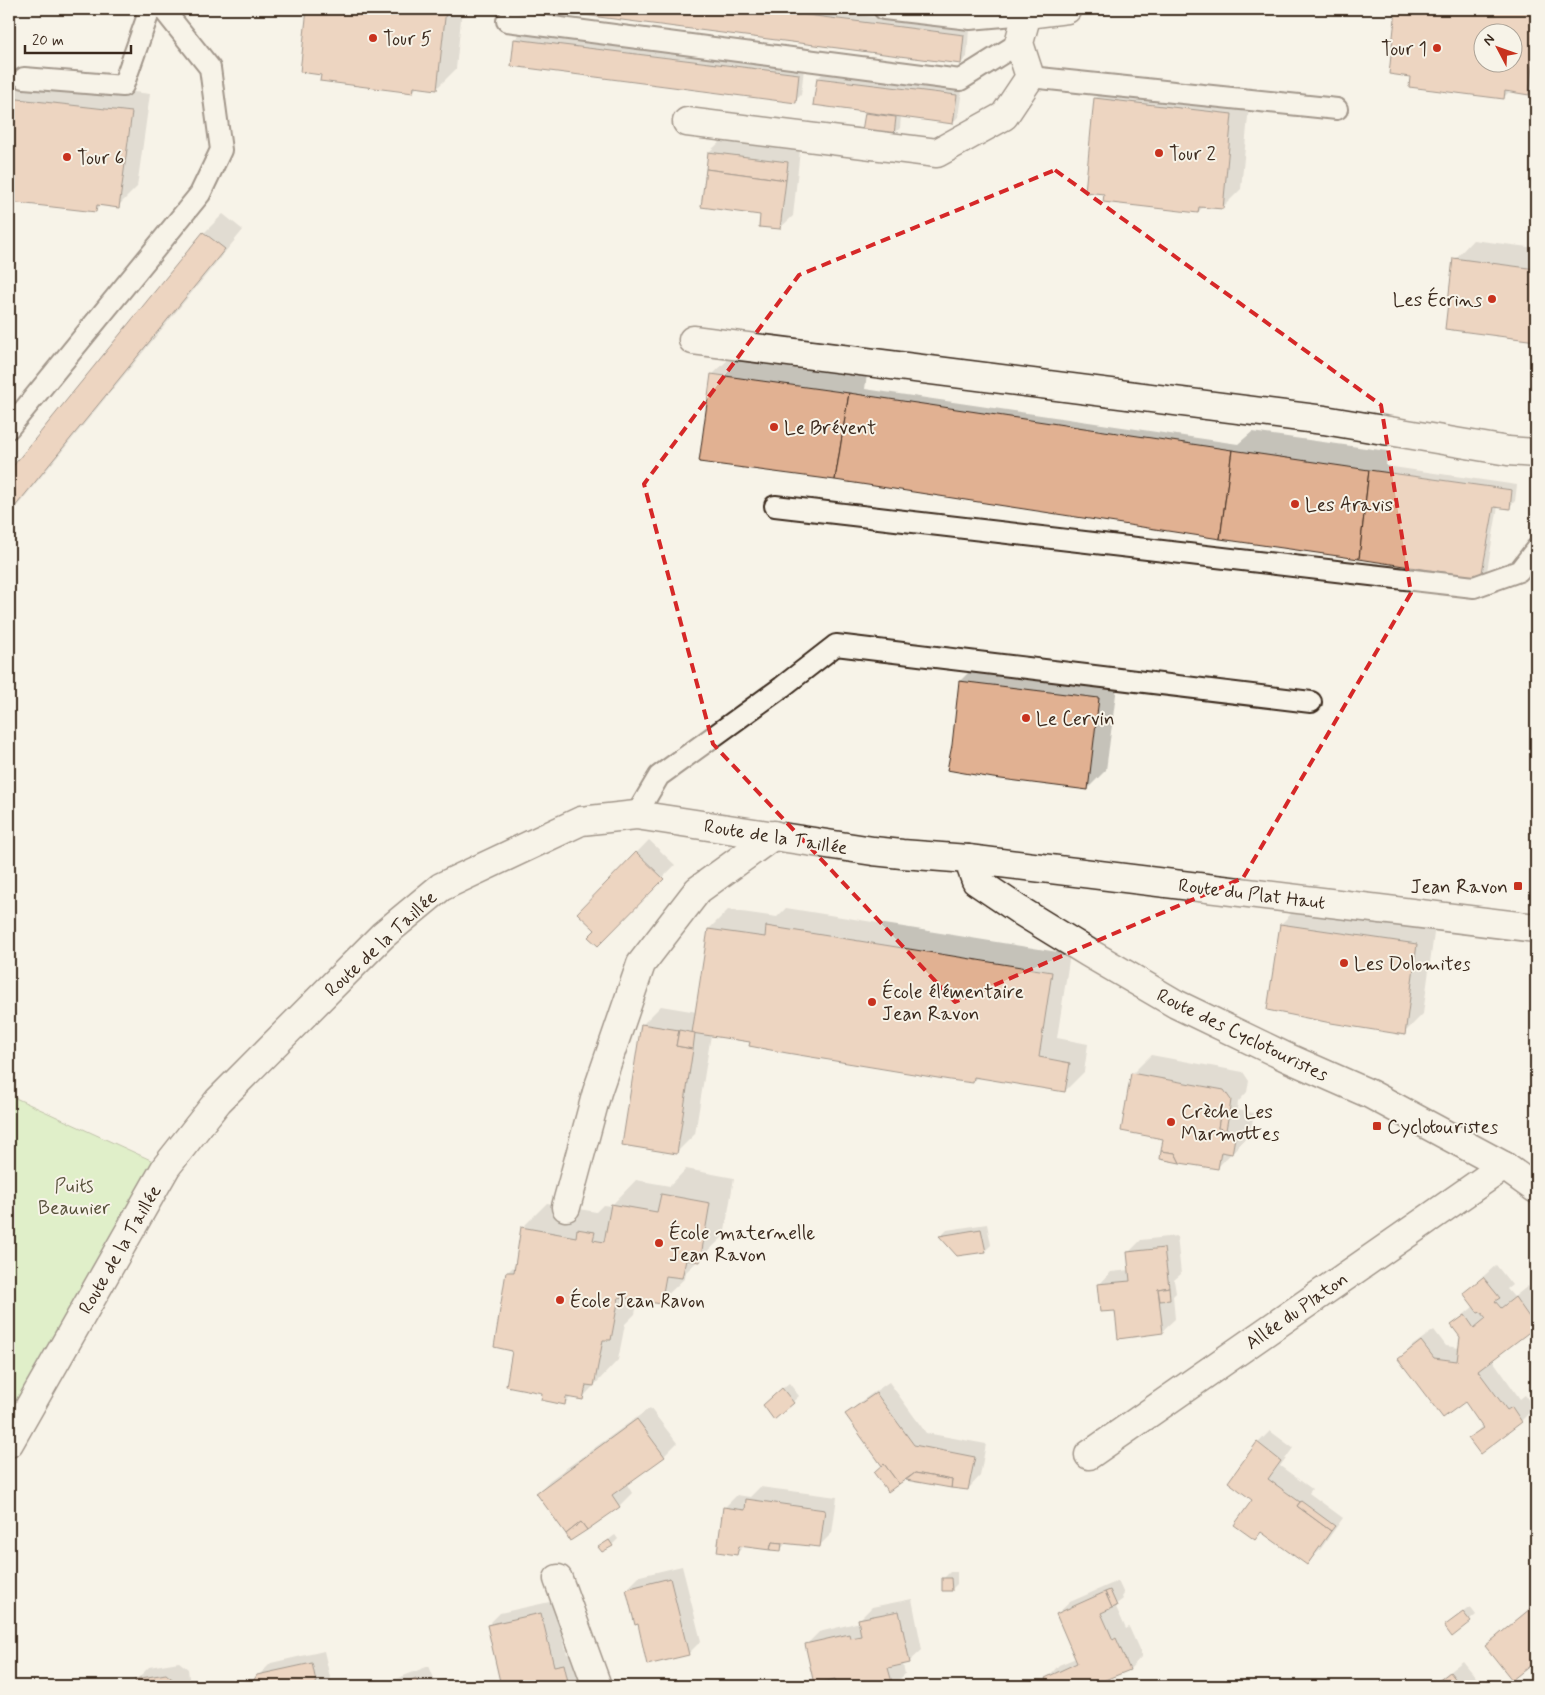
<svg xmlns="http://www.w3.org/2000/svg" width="1545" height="1695" viewBox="0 0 1545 1695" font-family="Mynerve,sans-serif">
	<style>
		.green { fill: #c3eaa5; stroke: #7f8a62 }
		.shadow { fill: #0003; fill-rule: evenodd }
		.building { fill: #e1b192; stroke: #3b2a1e; fill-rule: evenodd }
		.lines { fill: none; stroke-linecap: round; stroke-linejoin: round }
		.lane-casing { stroke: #3b2a1e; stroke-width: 24 }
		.street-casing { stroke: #3b2a1e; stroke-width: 31 }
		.secondary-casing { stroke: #3b2a1e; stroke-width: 31 }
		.lane { stroke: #f7f3e8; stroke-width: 20 }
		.street { stroke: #f7f3e8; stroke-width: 28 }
		.secondary { stroke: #f7f3e8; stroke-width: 28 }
		.marked { fill: none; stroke: #d62828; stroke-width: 4; stroke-dasharray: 10 6; stroke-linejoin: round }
		.poi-dot { fill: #c8321e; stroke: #f7f3e8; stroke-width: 2 }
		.labels { text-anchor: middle; stroke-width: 4; stroke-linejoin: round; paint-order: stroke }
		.poi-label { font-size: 19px; fill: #3b2a1e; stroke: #f7f3e8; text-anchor: start }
		.street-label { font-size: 19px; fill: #3b2a1e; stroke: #f7f3e8 }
		.park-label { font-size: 19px; fill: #565039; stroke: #f7f3e8 }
	</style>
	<rect width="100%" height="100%" fill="#f7f3e8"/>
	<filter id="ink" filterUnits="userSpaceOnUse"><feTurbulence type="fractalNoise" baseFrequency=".02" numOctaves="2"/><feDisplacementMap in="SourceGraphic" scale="10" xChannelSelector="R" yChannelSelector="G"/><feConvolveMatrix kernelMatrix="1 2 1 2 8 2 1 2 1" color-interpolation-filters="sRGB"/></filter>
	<g filter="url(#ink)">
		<!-- green -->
		<path class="green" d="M9,1095L166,1167L9,1443Z"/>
		<!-- shadow -->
		<g class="shadow">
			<path d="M308,9H462L456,69L437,88L418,86L413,92L301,71Z"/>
			<path d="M546,9H810L969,29L967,57L961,63Z"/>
			<path d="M1397,9H1536V85L1528,93L1510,91L1504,97L1412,75L1390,73ZM1482,32H1512V62H1482Z"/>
			<path d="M521,33L804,68L801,95L795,101L512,65L515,39Z"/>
			<path d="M824,72L962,90L958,117L952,123L901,116L900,128L894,134L864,130L866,112L818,78Z"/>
			<path d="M13,77L150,94L137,187L118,206L102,204L95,211L9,201V82Z"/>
			<path d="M1114,80L1250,96L1241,189L1222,208L1204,206L1198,212L1095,98Z"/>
			<path d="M722,140L800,150L793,216L780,228L709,152Z"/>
			<path d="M223,214L243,230L9,516V473L204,233Z"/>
			<path d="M1473,240L1536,248V339L1447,328L1455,259Z"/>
			<path d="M732,356L867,374L865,389L1238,444L1252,432L1387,451L1386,466L1517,485L1515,501L1509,507L1498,506L1487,571L1481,577L713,374Z"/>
			<path d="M979,662L1118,679L1106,770L1087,789L953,745L960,681Z"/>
			<path d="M649,840L675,865L598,944L597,930L578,913Z"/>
			<path d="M1300,905L1435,926L1423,1014L1404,1033L1281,924Z"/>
			<path d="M786,908L1070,954L1057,1038L1088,1044L1084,1072L1065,1091L978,1077L973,1082L711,1035L695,1134L676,1153L642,1025L661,1006L697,1012L709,929L728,910L777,917Z"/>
			<path d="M1151,1055L1243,1072L1249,1081L1247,1092L1238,1102L1237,1110L1254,1113L1250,1134L1217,1168L1164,1138L1132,1074Z"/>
			<path d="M686,1169L734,1178L724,1236L686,1272L685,1278L660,1302L638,1299L635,1314L625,1324L618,1360L582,1398L572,1396L565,1403L543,1392L513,1350L508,1272L517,1263L522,1228L547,1203L596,1212L603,1205L611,1206L636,1180L670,1186Z"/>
			<path d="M987,1224L991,1245L985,1251L941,1236L947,1230Z"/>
			<path d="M1177,1236L1181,1274L1174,1280L1176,1293L1173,1296L1175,1319L1162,1331L1117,1309L1099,1285L1111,1272L1130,1270L1128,1253L1141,1240Z"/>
			<path d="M1496,1265L1512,1285L1507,1289L1514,1297L1528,1286L1536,1297V1325L1492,1359L1520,1399L1525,1395L1534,1408L1521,1421L1480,1452L1470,1439L1483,1425L1465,1400L1400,1359L1412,1346L1434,1330L1446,1346L1460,1348L1461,1337L1452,1325L1474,1306L1465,1293Z"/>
			<path d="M889,1382L926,1433L986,1444L980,1476L968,1489L883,1466L847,1415L860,1402Z"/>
			<path d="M789,1383L799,1396L775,1418L770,1399Z"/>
			<path d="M650,1408L677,1443L664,1456L626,1483L632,1493L619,1506L571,1539L537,1493L550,1480Z"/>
			<path d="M1270,1431L1293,1448L1280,1466L1312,1489L1309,1493L1343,1518L1319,1551L1307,1563L1262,1531L1255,1538L1258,1443Z"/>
			<path d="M760,1487L837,1497L832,1533L819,1546L786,1543L780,1550L744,1546L737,1553L724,1508L737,1495L750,1497Z"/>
			<path d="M615,1535L618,1539L612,1545L599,1547Z"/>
			<path d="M682,1566L701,1641L688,1654L639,1623L627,1589L640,1576Z"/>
			<path d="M950,1572H957V1584L951,1590L944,1578Z"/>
			<path d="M1118,1581L1124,1594L1122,1597L1123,1599L1115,1605L1126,1629L1129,1627L1142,1656L1130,1669L1096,1682L1092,1686H1050L1047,1678L1059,1665L1076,1658L1057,1614L1070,1602Z"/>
			<path d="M912,1599L922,1650L909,1662L903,1664L905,1674L893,1686H838L836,1678L807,1644L819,1632L860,1622L859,1620L872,1607Z"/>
			<path d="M554,1601L567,1654L577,1652L584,1686H502L488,1625L500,1613Z"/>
			<path d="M1536,1604V1659L1512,1678L1486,1647L1499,1634Z"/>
			<path d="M1470,1607L1476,1615L1452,1635V1620Z"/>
			<path d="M324,1651L332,1686H252L258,1676L271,1663Z"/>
			<path d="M1463,1661L1483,1686H1431Z"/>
			<path d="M179,1662L188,1669L190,1686H137L136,1680L149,1667Z"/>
			<path d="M429,1666L437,1686H384L388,1682Z"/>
		</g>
		<!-- building -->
		<g class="building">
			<path d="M307,9H446L437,90L414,87L413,93L320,81L321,75L300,72Z"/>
			<path d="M537,9H760L964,35L961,64Z"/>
			<path d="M1396,9H1536V25L1529,95L1505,91L1504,99L1409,87L1410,77L1389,74ZM1482,32H1512V62H1482Z"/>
			<path d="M514,39L799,74L796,103L511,66Z"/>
			<path d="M817,78L957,95L953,124L813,105Z"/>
			<path d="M9,98L132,112L119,208L97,205L96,212L9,202Z"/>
			<path d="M1094,98L1232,114L1223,209L1199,207L1198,213L1103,202L1104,194L1085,192Z"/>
			<path d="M865,113L896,117L894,135L862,131Z"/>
			<path d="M708,152L788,162L786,180L706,169Z"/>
			<path d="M706,169L786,180L780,229L759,227L760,215L701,207Z"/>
			<path d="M203,232L225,249L9,514V471Z"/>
			<path d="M1453,258L1536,269V341L1445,329Z"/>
			<path d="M711,374L849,393L835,480L699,462Z"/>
			<path d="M849,393L1232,450L1220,539L835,480Z"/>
			<path d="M1232,450L1369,470L1359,559L1220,539Z"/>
			<path d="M1369,470L1512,490L1510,509L1494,507L1481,578L1359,559Z"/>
			<path d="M959,681L1099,698L1088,790L993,778L947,770L952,745Z"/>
			<path d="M636,852L664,879L598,946L588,937L595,930L577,913Z"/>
			<path d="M1280,924L1417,944L1405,1035L1331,1023L1267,1010Z"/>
			<path d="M766,926L1052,972L1039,1057L1070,1063L1065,1092L974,1077L973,1083L950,1080L787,1053L749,1046L750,1042L692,1033L708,929L765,937Z"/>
			<path d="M641,1024L679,1030L676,1046L693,1049L677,1154L622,1145Z"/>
			<path d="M679,1030L695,1033L693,1049L676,1046Z"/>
			<path d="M1131,1073L1224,1090L1231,1100L1229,1113L1220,1116L1218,1128L1236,1132L1232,1154L1221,1152L1218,1169L1180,1163L1175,1153L1161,1151L1163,1139L1121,1131Z"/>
			<path d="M1229,1113L1226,1130L1218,1128L1220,1116Z"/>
			<path d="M1161,1151L1175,1153L1180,1163L1160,1159Z"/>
			<path d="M661,1194L710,1203L700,1262L686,1260L682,1278L666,1276L661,1304L619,1297L611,1340H603L594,1386L586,1385L583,1400L566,1397L565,1405L541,1400L542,1393L506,1386L512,1351L494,1347L506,1272H514L521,1227L576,1237L577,1229L595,1232L593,1240L604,1242L611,1204L657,1212Z"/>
			<path d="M981,1229L986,1252L957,1256L939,1236Z"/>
			<path d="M1164,1248L1169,1287L1158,1289L1163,1333L1118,1339L1115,1311L1100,1312L1097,1284L1130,1281L1127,1252Z"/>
			<path d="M1483,1277L1500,1298L1495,1301L1501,1308L1515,1297L1536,1327L1478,1371L1507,1410L1512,1407L1522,1422L1480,1454L1468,1438L1483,1428L1465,1402L1443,1418L1398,1359L1421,1341L1434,1358L1457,1361L1460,1337L1451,1325L1465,1315L1474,1328L1486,1318L1481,1312L1478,1313L1463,1293Z"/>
			<path d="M1169,1287L1170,1300L1160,1301L1158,1289Z"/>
			<path d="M782,1388L794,1403L774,1420L763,1405Z"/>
			<path d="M876,1393L914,1445L975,1457L968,1490L951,1488L952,1480L915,1473L899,1484L884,1464L882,1466L845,1414Z"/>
			<path d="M637,1419L665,1457L612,1495L620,1507L587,1530L581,1522L566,1534L536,1493Z"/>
			<path d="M1257,1442L1281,1461L1268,1479L1300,1502L1297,1506L1331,1531L1307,1565L1261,1532L1255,1540L1234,1525L1252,1500L1228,1482Z"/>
			<path d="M884,1464L899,1484L888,1492L874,1473Z"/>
			<path d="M915,1473L952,1480L951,1488L906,1480Z"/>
			<path d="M746,1499L825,1510L820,1547L772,1542L770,1550L739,1546L737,1555L717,1552L723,1507L745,1510Z"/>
			<path d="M1301,1501L1335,1526L1331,1531L1297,1506Z"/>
			<path d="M581,1522L587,1530L570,1541L566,1534Z"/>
			<path d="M609,1540L613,1546L602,1552L598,1547Z"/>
			<path d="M772,1542L782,1543L781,1551L770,1550Z"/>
			<path d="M670,1578L689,1655L647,1665L638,1624L635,1625L626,1589Z"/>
			<path d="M942,1578H951L952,1591H942Z"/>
			<path d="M1110,1590L1117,1606L1112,1608L1105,1592Z"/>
			<path d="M1105,1592L1112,1608L1101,1613L1113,1640L1116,1638L1130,1670L1090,1686H1049L1045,1678L1077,1663L1056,1614Z"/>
			<path d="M1536,1604V1661L1512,1680L1485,1646Z"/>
			<path d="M899,1611L910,1663L888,1668L893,1686H837L835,1679L814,1684L805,1644L849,1634L850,1638L861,1636L858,1619Z"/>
			<path d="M1463,1612L1471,1622L1452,1637L1444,1626Z"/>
			<path d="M541,1613L554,1666L564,1664L569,1686H501L487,1625Z"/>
			<path d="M312,1663L317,1686H250L257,1675Z"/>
			<path d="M1450,1672L1461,1686H1432Z"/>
			<path d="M166,1674L176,1682V1686H136L135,1679Z"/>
			<path d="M416,1678L419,1686H395Z"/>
		</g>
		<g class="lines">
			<!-- lane casing -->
			<g class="lane-casing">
				<g id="lane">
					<path d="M884,9L970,19L1027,14"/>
					<path d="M507,21L960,80L1019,43"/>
					<path d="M1030,77L1337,109"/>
					<path d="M24,78L123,86L147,18L146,9"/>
					<path d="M9,428L200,194L221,150L210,68L163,9"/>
					<path d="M775,506L1474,587L1519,571L1536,549"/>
					<path d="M636,815L659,776L782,687L836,645L1311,702"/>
				</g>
			</g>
			<!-- street casing -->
			<g class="street-casing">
				<g id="street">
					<path d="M687,122L937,153L1004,116L1030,77L1019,43L1027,14L1067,9"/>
					<path d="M693,340L1324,420L1508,451L1536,453"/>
					<path d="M968,859L1536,928"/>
					<path d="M566,1207L597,1092L641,964L698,890L774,835"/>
					<path d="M1089,1455L1504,1166"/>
					<path d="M558,1579L597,1686"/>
				</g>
			</g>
			<!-- secondary casing -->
			<g class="secondary-casing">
				<path id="secondary" d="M9,1443L166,1167L218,1101L383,935L441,887L581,821L636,815L873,851L902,854L968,859L976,881L1019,910L1089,953L1176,1004L1286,1057L1370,1094L1504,1166L1536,1189"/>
			</g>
			<!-- lane -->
			<use href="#lane" class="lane"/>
			<!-- street -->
			<use href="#street" class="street"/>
			<!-- secondary -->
			<use href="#secondary" class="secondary"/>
		</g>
	</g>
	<!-- marked area -->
	<path d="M0 0H1545V1695H0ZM1055,170L1381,405L1411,593L1243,878L955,1002L713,744L644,484L799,275Z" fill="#f7f3e8" fill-opacity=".55" fill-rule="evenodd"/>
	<path class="marked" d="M1055,170L1381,405L1411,593L1243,878L955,1002L713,744L644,484L799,275Z"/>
	<!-- markers -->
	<g class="poi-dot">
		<circle cx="373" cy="38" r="5"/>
		<circle cx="1437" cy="48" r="5"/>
		<circle cx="1159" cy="153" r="5"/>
		<circle cx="67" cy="157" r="5"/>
		<circle cx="1492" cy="299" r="5"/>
		<circle cx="774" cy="427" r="5"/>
		<circle cx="1295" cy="504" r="5"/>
		<circle cx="1026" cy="718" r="5"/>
		<rect x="1513" y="881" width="10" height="10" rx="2.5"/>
		<circle cx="1344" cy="963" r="5"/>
		<circle cx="872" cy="1002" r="5"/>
		<circle cx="1171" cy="1122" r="5"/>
		<rect x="1372" y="1121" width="10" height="10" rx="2.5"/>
		<circle cx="659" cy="1243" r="5"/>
		<circle cx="560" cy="1300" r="5"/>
	</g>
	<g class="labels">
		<!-- poi labels -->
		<g class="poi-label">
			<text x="383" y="45">Tour 5</text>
			<text x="1427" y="55" text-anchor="end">Tour 1</text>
			<text x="1169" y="160">Tour 2</text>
			<text x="77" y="164">Tour 6</text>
			<text x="1482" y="306" text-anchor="end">Les Écrins</text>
			<text x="784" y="434">Le Brévent</text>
			<text x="1305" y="511">Les Aravis</text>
			<text x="1036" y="725">Le Cervin</text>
			<text x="1508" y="893" text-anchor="end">Jean Ravon</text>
			<text x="1354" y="970">Les Dolomites</text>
			<text x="882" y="998">École élémentaire<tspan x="882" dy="22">Jean Ravon</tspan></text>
			<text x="1181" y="1118">Crèche Les<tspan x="1181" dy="22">Marmottes</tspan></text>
			<text x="1387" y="1133">Cyclotouristes</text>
			<text x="669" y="1239">École maternelle<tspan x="669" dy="22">Jean Ravon</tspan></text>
			<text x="570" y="1307">École Jean Ravon</text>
		</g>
		<!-- street labels -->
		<g class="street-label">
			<text transform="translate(776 836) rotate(9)" y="7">Route de la Taillée</text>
			<text transform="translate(1252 893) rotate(7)" y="7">Route du Plat Haut</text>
			<text transform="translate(380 943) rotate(-43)" y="7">Route de la Taillée</text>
			<text transform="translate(1243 1034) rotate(26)" y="7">Route des Cyclotouristes</text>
			<text transform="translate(119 1249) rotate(-60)" y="7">Route de la Taillée</text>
			<text transform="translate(1296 1310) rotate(-35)" y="7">Allée du Platon</text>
		</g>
		<!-- park labels -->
		<g class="park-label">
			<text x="74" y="1192">Puits<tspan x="74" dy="22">Beaunier</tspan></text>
		</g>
	</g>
	<!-- margin -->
	<rect width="1545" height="1695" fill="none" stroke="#f7f3e8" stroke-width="30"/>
	<rect x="15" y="15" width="1515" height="1665" fill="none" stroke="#3b2a1e" stroke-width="2" filter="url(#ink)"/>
	<!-- north arrow -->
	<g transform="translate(1498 48) rotate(311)"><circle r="24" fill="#f7f3e8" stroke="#aca397"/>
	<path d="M0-4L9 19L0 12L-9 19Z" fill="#c8321e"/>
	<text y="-8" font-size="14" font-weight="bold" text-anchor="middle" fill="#3b2a1e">N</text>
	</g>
	<!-- scale -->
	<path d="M25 45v8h106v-8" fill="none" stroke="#3b2a1e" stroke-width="2.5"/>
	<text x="32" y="45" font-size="15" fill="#3b2a1e" stroke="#f7f3e8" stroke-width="4" paint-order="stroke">20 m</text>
</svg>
